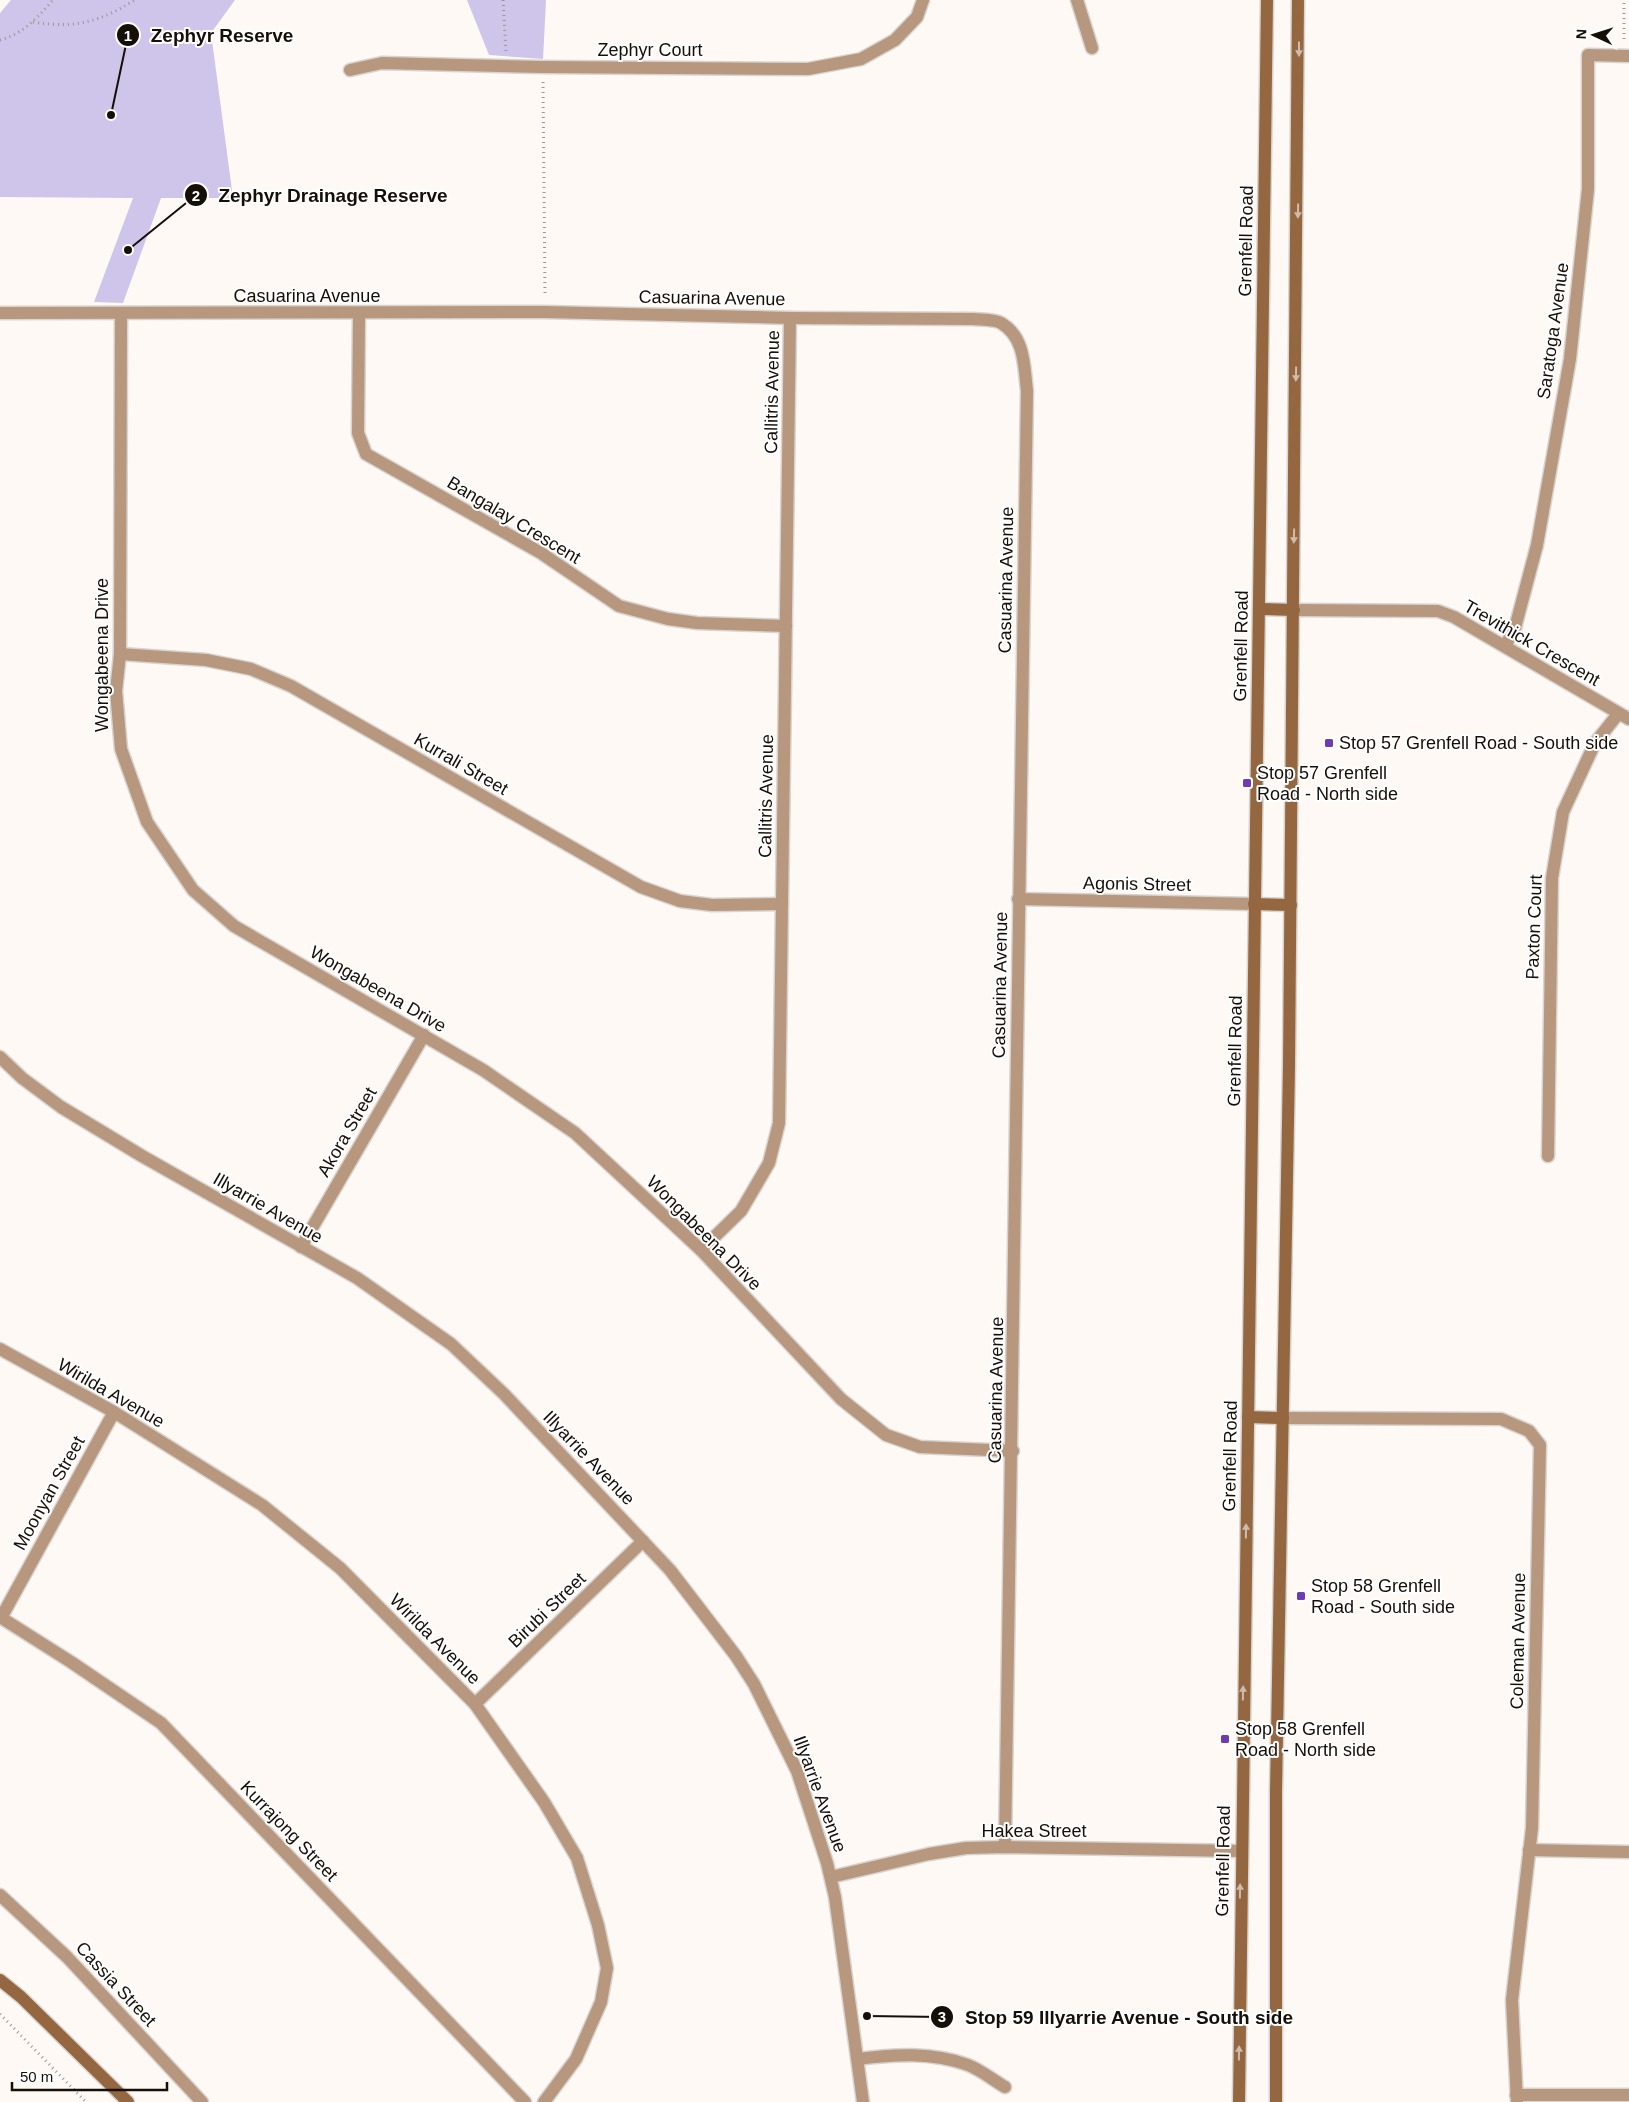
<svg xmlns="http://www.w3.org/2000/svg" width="1629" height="2102" viewBox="0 0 1629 2102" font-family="Helvetica,sans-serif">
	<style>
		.green { fill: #cfc4ea }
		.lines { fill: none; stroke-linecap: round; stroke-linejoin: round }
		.street-casing { stroke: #d9d4cf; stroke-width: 15 }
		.secondary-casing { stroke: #d9d4cf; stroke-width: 15 }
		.path { stroke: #9d9792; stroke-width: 3; stroke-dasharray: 1 4; stroke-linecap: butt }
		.street { stroke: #b7977e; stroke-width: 12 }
		.secondary { stroke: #946741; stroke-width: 12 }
		.oneway { fill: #cfbbaa }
		.poi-dot { fill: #6f3bb2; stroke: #fff; stroke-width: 2 }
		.labels { text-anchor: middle; stroke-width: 4; stroke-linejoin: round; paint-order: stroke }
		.street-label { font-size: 18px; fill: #160f08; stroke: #fff }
		.poi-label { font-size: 18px; fill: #160f08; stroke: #fff; text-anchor: start }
		.leader { fill: none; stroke: #160f08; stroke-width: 2 }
		.callout-dot { fill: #160f08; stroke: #fff; stroke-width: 2 }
		.mark-label { font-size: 15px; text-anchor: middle; font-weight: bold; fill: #fff }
		.callout-label { font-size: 19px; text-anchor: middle; font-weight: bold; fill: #160f08; stroke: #fff; stroke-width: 4; stroke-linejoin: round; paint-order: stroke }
	</style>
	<rect width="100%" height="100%" fill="#fef9f5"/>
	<!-- green -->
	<g class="green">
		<path d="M11,0H235L211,33L233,198H161L123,303L94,302L133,198L0,197V13Z"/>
		<path d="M467,0H546L543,59L489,55Z"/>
	</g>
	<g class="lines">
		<!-- street casing -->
		<g class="street-casing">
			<g id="street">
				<path d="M1077,0L1092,48"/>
				<path d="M350,70L382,63L543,67L808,69L861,59L895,40L917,17L923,0"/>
				<path d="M0,313L545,312L790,318L973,319C981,320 994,319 1001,323C1025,337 1024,366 1027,391L1005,1847"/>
				<path d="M121,314L120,654L116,691L121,749L147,822L193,890L234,926L483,1070L575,1133L701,1250L841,1399L886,1435L920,1447L1013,1451"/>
				<path d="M359,314L358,433L366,454L541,553L619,606L668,619L697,623L786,626"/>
				<path d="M1294,610L1438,611L1454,617L1629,719"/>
				<path d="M1505,646L1515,628L1537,545L1570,359L1588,189V55L1629,56"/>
				<path d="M120,654L206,660L251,669L291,686L641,887L680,901L712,905L782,904"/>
				<path d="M1018,899L1254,904"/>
				<path d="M0,1057L22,1078L61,1107L142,1156L357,1278L451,1344L504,1394L670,1570L736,1656L754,1684L797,1771L827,1863L835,1897L863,2102"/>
				<path d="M1548,1156L1552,878L1563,812L1595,743L1618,714"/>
				<path d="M301,1247L424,1035"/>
				<path d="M701,1250L741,1211L769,1163L779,1123L790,318"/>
				<path d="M0,1349L114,1412L262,1505L340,1568L475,1704L544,1802L577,1858L598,1925L607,1968L601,2002L576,2059L544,2102"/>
				<path d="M1283,1418L1501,1419L1529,1431L1540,1445L1532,1828L1512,2000L1517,2102"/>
				<path d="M0,1617L71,1662L161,1723L525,2102"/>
				<path d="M1,1618L114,1412"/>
				<path d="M475,1704L643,1541"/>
				<path d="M1529,1850L1629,1852"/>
				<path d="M831,1877L929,1854L966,1848L1005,1847L1241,1851"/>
				<path d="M0,1895L67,1957L202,2102"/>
				<path d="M858,2059C894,2054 933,2052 968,2065C981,2070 993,2080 1005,2087"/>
				<path d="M1516,2095H1629"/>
			</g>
		</g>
		<!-- secondary casing -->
		<g class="secondary-casing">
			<g id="secondary">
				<path d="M1259,609L1294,610"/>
				<path d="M1254,904L1291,905"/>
				<path d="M1248,1417L1283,1418"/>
				<path d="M0,1980L21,1997L128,2102"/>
				<path d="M1239,2102L1267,0"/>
				<path d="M1276,2102V1791L1289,1066L1298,0"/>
			</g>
		</g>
		<!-- path -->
		<g class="path">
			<path d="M503,0L506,51"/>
			<path d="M33,22C75,29 99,22 135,0"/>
			<path d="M1624,39V0"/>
			<path d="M0,40C23,34 38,17 53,0"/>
			<path d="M543,82L545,296"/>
			<path d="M0,2014L86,2102"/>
		</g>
		<!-- street -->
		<use href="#street" class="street"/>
		<!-- secondary -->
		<use href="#secondary" class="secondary"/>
	</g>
	<!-- one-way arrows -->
	<defs><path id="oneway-solid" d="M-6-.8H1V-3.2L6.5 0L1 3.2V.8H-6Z" transform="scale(1.25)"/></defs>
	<g class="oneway">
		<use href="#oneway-solid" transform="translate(1299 49) rotate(90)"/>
		<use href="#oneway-solid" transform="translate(1298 211) rotate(91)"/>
		<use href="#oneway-solid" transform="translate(1296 374) rotate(91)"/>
		<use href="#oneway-solid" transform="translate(1294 536) rotate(91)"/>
		<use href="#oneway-solid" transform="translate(1246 1531) rotate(-89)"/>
		<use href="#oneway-solid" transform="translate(1243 1693) rotate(-89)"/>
		<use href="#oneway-solid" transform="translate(1240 1891) rotate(-89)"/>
		<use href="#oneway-solid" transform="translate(1239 2053) rotate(-89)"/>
	</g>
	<!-- markers -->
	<g class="poi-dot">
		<rect x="1324" y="738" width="10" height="10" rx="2.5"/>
		<rect x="1242" y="778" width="10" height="10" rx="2.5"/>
		<rect x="1296" y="1591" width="10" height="10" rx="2.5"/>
		<rect x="1220" y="1734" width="10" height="10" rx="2.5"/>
	</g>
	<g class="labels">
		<!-- street labels -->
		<g class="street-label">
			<text x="650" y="56">Zephyr Court</text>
			<text transform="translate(1246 241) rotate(-89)" y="6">Grenfell Road</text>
			<text x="307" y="302">Casuarina Avenue</text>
			<text transform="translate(712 298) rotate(1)" y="6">Casuarina Avenue</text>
			<text transform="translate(1553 331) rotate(-82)" y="6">Saratoga Avenue</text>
			<text transform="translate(772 392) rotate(-89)" y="6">Callitris Avenue</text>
			<text transform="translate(514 520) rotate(31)" y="6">Bangalay Crescent</text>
			<text transform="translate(1006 580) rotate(-89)" y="6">Casuarina Avenue</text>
			<text transform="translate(1532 643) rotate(30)" y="6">Trevithick Crescent</text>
			<text transform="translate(1241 646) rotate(-89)" y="6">Grenfell Road</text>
			<text transform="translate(102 655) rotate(-90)" y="6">Wongabeena Drive</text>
			<text transform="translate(461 764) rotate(30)" y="6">Kurrali Street</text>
			<text transform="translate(766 796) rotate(-89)" y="6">Callitris Avenue</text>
			<text transform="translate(1137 884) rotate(1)" y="6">Agonis Street</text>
			<text transform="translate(1534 927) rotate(-88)" y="6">Paxton Court</text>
			<text transform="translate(1000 985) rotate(-89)" y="6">Casuarina Avenue</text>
			<text transform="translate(378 989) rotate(30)" y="6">Wongabeena Drive</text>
			<text transform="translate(1235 1051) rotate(-89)" y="6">Grenfell Road</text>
			<text transform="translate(347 1132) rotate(-60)" y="6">Akora Street</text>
			<text transform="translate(268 1208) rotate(30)" y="6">Illyarrie Avenue</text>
			<text transform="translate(704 1233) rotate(45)" y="6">Wongabeena Drive</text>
			<text transform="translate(996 1390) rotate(-89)" y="6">Casuarina Avenue</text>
			<text transform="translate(111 1393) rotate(30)" y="6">Wirilda Avenue</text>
			<text transform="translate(1230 1456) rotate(-89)" y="6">Grenfell Road</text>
			<text transform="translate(589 1458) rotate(46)" y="6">Illyarrie Avenue</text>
			<text transform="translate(49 1493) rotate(-61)" y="6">Moonyan Street</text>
			<text transform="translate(547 1610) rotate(-44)" y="6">Birubi Street</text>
			<text transform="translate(435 1639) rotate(45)" y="6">Wirilda Avenue</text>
			<text transform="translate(1518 1641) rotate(-89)" y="6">Coleman Avenue</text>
			<text transform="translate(820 1794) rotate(70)" y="6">Illyarrie Avenue</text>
			<text transform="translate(289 1831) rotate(46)" y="6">Kurrajong Street</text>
			<text x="1034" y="1837">Hakea Street</text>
			<text transform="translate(1223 1861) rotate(-89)" y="6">Grenfell Road</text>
			<text transform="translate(116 1984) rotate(47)" y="6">Cassia Street</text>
		</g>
		<!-- poi labels -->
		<g class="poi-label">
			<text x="1339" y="749">Stop 57 Grenfell Road - South side</text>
			<text x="1257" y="779">Stop 57 Grenfell<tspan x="1257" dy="21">Road - North side</tspan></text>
			<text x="1311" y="1592">Stop 58 Grenfell<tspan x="1311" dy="21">Road - South side</tspan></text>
			<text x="1235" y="1735">Stop 58 Grenfell<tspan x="1235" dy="21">Road - North side</tspan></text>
		</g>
	</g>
	<!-- callouts -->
	<path class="leader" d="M111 115L128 35M128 250L196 195M867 2016L942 2017"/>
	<g class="callout-dot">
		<circle cx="111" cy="115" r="5"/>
		<circle cx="128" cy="250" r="5"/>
		<circle cx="867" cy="2016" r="5"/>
		<circle cx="128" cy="35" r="12"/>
		<circle cx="196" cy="195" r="12"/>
		<circle cx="942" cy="2017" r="12"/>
	</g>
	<g class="mark-label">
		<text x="128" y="41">1</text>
		<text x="196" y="201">2</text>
		<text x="942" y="2022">3</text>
	</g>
	<g class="callout-label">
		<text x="222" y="42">Zephyr Reserve</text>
		<text x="333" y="202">Zephyr Drainage Reserve</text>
		<text x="1129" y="2024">Stop 59 Illyarrie Avenue - South side</text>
	</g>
	<!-- north arrow -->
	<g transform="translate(1594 35) rotate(274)" stroke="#ffffff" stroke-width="4" paint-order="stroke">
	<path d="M0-4L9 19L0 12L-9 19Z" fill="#160f08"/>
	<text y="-8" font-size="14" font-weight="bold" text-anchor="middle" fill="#160f08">N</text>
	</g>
	<!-- scale -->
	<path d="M12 2082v8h155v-8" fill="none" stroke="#160f08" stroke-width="2.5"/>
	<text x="20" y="2082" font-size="15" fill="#160f08" stroke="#ffffff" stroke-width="4" paint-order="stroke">50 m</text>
</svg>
